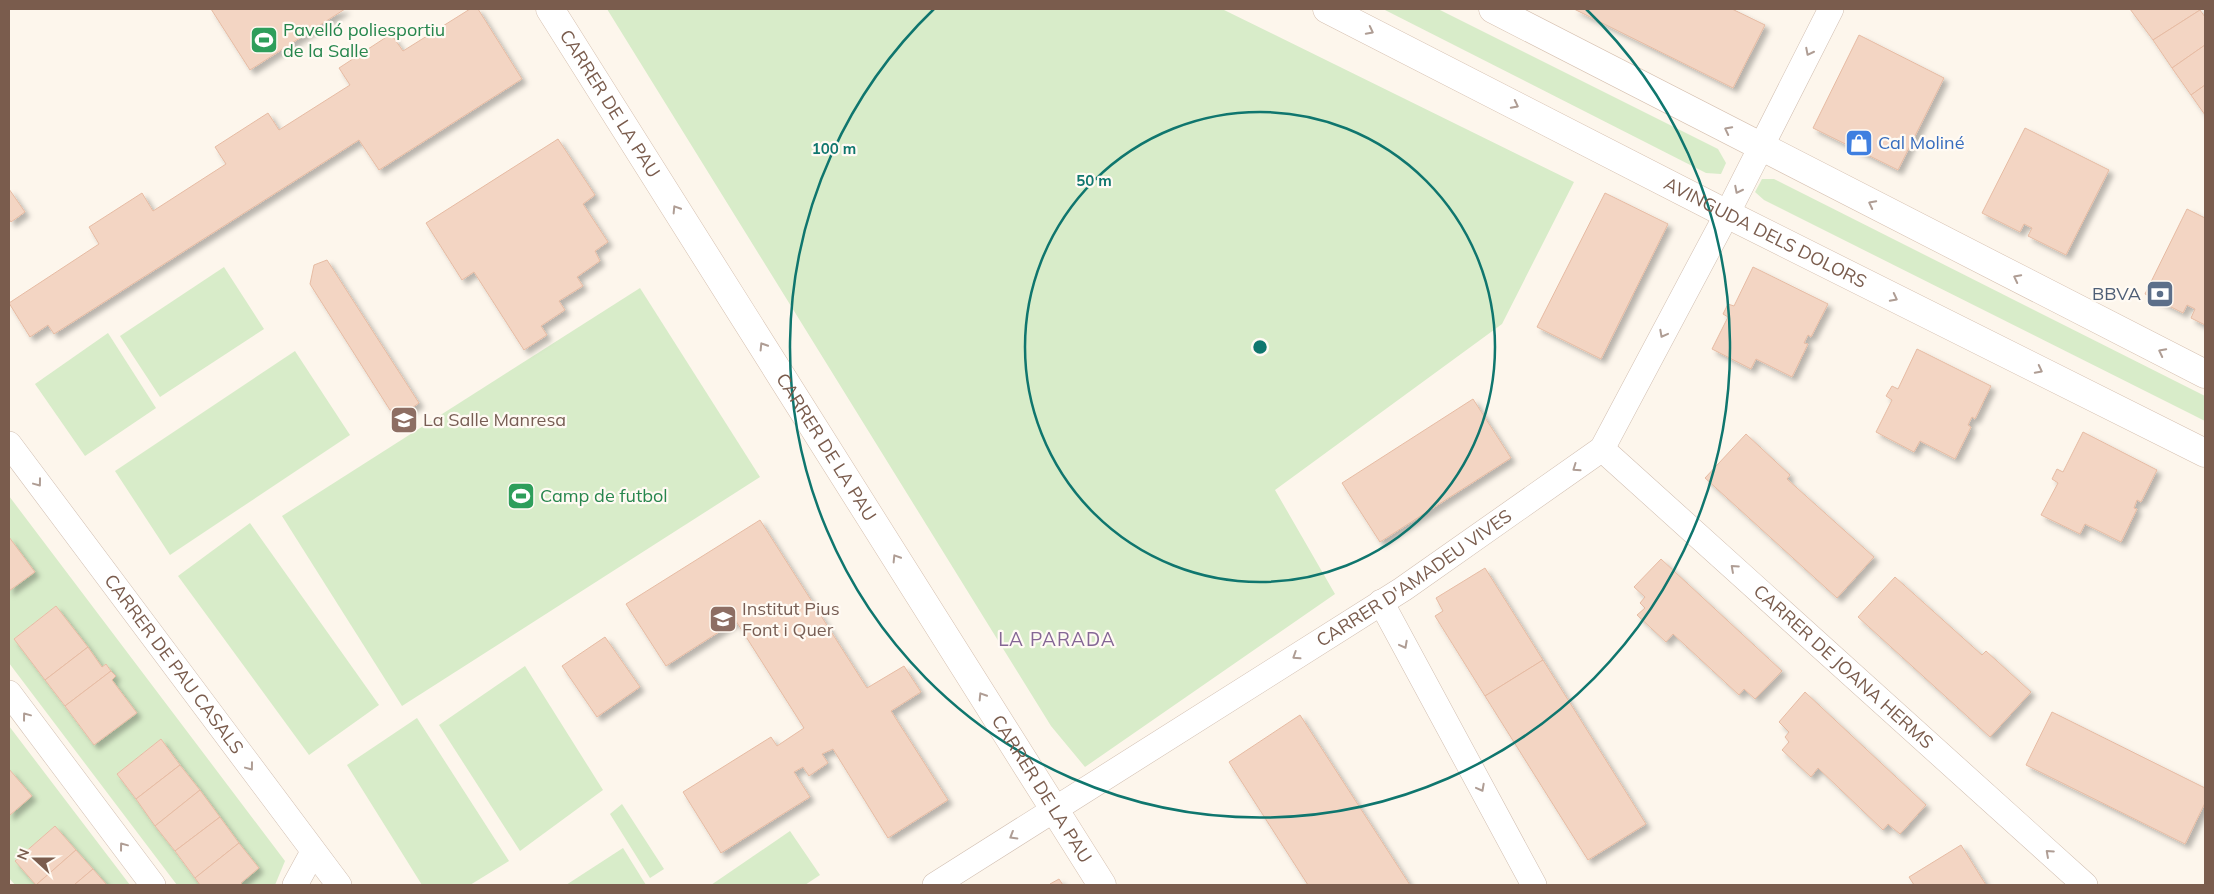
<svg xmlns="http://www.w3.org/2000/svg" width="2214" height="894" viewBox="0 0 2214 894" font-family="Mulish,sans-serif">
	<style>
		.green { fill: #d8ecc9; fill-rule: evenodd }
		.building { fill: #f3d5c3; stroke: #e6bba3; filter: url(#shadow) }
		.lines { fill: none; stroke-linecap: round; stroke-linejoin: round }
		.street-casing { stroke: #d1beb0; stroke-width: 26 }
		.secondary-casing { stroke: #d6c0b0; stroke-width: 29 }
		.street { stroke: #fff; stroke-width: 25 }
		.secondary { stroke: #fff; stroke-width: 28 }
		.oneway { stroke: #af9d94 }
		.ring { fill: none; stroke: #0f766e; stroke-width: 2.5 }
		.labels { text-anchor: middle; stroke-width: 4.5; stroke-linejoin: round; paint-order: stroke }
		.leisure-label { font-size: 18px; fill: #27864d; stroke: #fffaf3; text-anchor: start }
		.street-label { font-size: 18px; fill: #7a5c4d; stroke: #fffaf3 }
		.shop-label { font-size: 18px; fill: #366cbe; stroke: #fffaf3; text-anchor: start }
		.service-label { font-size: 18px; fill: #4e5e75; stroke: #fffaf3; text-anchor: end }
		.education-label { font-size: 18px; fill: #785e54; stroke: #fffaf3; text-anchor: start }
		.neighbourhood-label { font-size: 19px; letter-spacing: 1px; fill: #846695; stroke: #fffaf3 }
		.centre { fill: #0f766e; stroke: #fffaf3; stroke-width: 2.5 }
		.ring-label { font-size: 15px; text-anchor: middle; font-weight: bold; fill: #0f766e; stroke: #fffaf3; stroke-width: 4.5; stroke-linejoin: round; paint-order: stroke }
	</style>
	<defs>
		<filter id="shadow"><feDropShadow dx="4.5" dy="4.5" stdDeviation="2.5" flood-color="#0004"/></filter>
	</defs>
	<rect width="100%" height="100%" fill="#fdf6ec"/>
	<!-- green -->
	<g class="green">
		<path d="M607,9H1222L1574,182L1502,324L1275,490L1335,594L1085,767L1051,726Z"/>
		<path d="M1383,9H1438L1718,149L1726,163L1721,174L1706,173Z"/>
		<path d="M1762,179H1774L2205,396V421L1764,200L1755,192Z"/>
		<path d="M224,267L264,329L160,397L120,336Z"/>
		<path d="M640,288L760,477L402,706L282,516Z"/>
		<path d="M108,333L156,408L85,456L35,384Z"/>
		<path d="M295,351L350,435L170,555L115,471Z"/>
		<path d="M9,496L285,861L275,885H243L241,883L258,868L161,739L117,774L200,885H177L9,663V591L35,572L9,537ZM56,606L102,667L106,664L115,676L112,680L137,713L94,745L14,639Z"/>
		<path d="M250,523L379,705L309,755L178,576Z"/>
		<path d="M525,666L603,790L520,851L439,725Z"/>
		<path d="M417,718L509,861L470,885H422L347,765Z"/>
		<path d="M9,726L130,885H107L55,826L15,861L36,885H15L9,878V816L32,796L9,769Z"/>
		<path d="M622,804L664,869L650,878L610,814Z"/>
		<path d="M790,831L820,875L805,885H711Z"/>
		<path d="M623,848L646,885H566Z"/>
	</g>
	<!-- building -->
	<g class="building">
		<path d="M211,9H345L250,70Z"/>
		<path d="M470,9H478L522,79L379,170L359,140L54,334L48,325L30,337L9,303L99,244L89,227L142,193L153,211L226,164L215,147L268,113L279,130L350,85L339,68L391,34L403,51Z"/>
		<path d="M1574,9H1732L1765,25L1733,88Z"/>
		<path d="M2130,9H2199L2200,10L2153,40Z"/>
		<path d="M2200,10L2205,17V45L2172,68L2153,40Z"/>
		<path d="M1859,35L1944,78L1898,170L1813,128Z"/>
		<path d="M2205,45V85L2191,95L2172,68Z"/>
		<path d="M2205,85V115L2191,95Z"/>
		<path d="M2025,128L2109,170L2066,255L2028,236L2032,228L2024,224L2020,232L1982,213Z"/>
		<path d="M558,139L595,195L583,204L608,242L595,251L600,261L577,277L583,286L559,301L565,310L541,326L547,335L524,350L474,272L462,280L426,223Z"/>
		<path d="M9,189L25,212L11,222L9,219Z"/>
		<path d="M1605,193L1668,224L1601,359L1537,327Z"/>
		<path d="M2187,209L2205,218V325L2191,318L2195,309L2187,305L2183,313L2145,294Z"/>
		<path d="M327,260L419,403L406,412L390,410L310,284L314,265Z"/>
		<path d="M1753,267L1828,304L1811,337L1808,335L1804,343L1808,344L1792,377L1756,359L1751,369L1712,349L1728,317L1723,314L1728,304L1734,306Z"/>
		<path d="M1917,349L1991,386L1975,419L1972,417L1968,425L1971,427L1955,459L1920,441L1914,452L1876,432L1892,400L1886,396L1892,386L1898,389Z"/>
		<path d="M1473,399L1511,458L1380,542L1342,483Z"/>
		<path d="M2083,432L2157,470L2141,502L2137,500L2134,508L2137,509L2121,542L2085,524L2080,534L2041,515L2058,483L2052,479L2057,469L2063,472Z"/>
		<path d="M1746,434L1790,475L1787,479L1874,557L1837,598L1705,478Z"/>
		<path d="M760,520L867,688L904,666L921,692L891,711L948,800L888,838L833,749L822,754L828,763L809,776L803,767L794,772L810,797L721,853L683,792L771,737L777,746L804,728L736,621L666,666L626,604Z"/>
		<path d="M9,537L35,572L9,591Z"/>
		<path d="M1661,559L1782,671L1755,699L1744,689L1739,695L1673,634L1666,642L1637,615L1645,608L1640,603L1645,597L1634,587Z"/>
		<path d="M1485,568L1543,660L1485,696L1435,616L1443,611L1436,598Z"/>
		<path d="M1895,577L1982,655L1986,651L2031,692L1990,737L1858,617Z"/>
		<path d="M56,606L88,647L45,680L14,639Z"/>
		<path d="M605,637L640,687L597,717L562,666Z"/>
		<path d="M88,647L102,667L106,664L111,671L65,706L45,680Z"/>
		<path d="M1543,660L1646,824L1588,860L1485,696Z"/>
		<path d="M111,671L116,676L112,680L137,713L94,745L65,706Z"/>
		<path d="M1805,692L1926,805L1900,834L1888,824L1883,830L1818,768L1811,777L1782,750L1789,742L1785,737L1789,732L1779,722Z"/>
		<path d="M2052,712L2205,788V803L2185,844L2026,765Z"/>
		<path d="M1300,715L1410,885H1308L1229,762Z"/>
		<path d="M161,739L180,765L136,799L117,774Z"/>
		<path d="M180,765L200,790L155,826L136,799Z"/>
		<path d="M9,769L32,796L9,816Z"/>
		<path d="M200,790L220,817L175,851L155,826Z"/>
		<path d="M220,817L239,843L195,878L175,851Z"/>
		<path d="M55,826L76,850L36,885L15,861Z"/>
		<path d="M239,843L259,868L241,883L243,885H200L195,878Z"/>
		<path d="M1961,845L1986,885H1914L1909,877Z"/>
		<path d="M76,850L93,869L74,885H36Z"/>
		<path d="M93,869L107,885H74Z"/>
		<path d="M1059,879L1063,885H1051L1050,884Z"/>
	</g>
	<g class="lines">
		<!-- street casing -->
		<g class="street-casing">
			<g id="street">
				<path id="s1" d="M9,444L339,885"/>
				<path id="s2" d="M1602,449L2085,885"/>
				<path d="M1381,602L1534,885"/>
				<path d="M9,693L153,885"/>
				<path d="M295,885L313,852"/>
				<path id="s3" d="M935,885L1403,589L1602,449L1727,214L1831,9"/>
			</g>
		</g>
		<!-- secondary casing -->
		<g class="secondary-casing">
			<g id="secondary">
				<path id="s4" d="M550,9L1102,885"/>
				<path id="s5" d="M1327,9L1727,214L2205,453"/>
				<path d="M1493,9L2205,374"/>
			</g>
		</g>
		<!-- street -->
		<use href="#street" class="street"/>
		<!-- secondary -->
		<use href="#secondary" class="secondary"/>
	</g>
	<!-- one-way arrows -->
	<defs><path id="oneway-chevron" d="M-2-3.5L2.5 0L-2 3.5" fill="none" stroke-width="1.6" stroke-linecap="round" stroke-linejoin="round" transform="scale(1.25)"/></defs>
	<g class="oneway">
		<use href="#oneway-chevron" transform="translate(1370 31) rotate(27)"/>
		<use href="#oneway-chevron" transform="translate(1809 52) rotate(117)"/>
		<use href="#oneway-chevron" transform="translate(1515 105) rotate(27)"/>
		<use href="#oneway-chevron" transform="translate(1728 130) rotate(-153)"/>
		<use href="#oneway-chevron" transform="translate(1738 190) rotate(117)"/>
		<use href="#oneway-chevron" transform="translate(1872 204) rotate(-153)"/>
		<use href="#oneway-chevron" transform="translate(676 209) rotate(-122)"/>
		<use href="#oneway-chevron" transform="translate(2017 278) rotate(-153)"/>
		<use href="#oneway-chevron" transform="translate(1894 298) rotate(27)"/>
		<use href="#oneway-chevron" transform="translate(1663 334) rotate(118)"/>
		<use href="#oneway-chevron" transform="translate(763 346) rotate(-122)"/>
		<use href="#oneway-chevron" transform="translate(2162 352) rotate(-153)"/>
		<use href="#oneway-chevron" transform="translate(2039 370) rotate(27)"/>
		<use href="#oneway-chevron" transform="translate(1576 468) rotate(145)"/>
		<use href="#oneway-chevron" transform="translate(38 483) rotate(53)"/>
		<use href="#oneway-chevron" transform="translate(896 558) rotate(-122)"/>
		<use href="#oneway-chevron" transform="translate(1734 568) rotate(-138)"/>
		<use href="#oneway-chevron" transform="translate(1404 645) rotate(62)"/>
		<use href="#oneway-chevron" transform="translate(1296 656) rotate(147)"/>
		<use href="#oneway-chevron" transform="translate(982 696) rotate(-122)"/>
		<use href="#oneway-chevron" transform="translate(26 716) rotate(-127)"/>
		<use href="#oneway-chevron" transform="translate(250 767) rotate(53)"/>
		<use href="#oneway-chevron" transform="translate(1481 788) rotate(62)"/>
		<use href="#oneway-chevron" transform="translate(1013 836) rotate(149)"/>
		<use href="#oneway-chevron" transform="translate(123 846) rotate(-127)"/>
		<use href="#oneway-chevron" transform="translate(2049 853) rotate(-138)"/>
	</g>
	<!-- distance rings -->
	<g class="ring">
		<circle cx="1260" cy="347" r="235"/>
		<path d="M1586 9A470 470 0 1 1 934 9"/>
	</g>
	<!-- icons -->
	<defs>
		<g id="stadium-square" transform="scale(1.4375)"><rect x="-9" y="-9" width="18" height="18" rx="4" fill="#2e9e5b" stroke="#fffaf3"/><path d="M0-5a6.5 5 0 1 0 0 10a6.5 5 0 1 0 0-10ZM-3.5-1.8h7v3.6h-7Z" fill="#fff"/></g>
		<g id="shop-square" transform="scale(1.4375)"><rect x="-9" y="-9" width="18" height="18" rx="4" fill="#3f7fe0" stroke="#fffaf3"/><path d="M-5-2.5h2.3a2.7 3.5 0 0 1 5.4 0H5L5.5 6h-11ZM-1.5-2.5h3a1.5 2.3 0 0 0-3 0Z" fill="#fff"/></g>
		<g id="bank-square" transform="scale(1.4375)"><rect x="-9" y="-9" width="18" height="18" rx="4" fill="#5c6f8a" stroke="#fffaf3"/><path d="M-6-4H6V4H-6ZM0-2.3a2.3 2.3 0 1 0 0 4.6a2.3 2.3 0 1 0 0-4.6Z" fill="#fff"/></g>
		<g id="school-square" transform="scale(1.4375)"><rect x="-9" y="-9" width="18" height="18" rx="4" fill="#8d6e63" stroke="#fffaf3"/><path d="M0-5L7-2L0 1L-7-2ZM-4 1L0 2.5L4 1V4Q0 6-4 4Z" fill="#fff"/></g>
	</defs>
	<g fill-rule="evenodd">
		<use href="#stadium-square" x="264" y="40"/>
		<use href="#shop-square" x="1859" y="143"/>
		<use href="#bank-square" x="2160" y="294"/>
		<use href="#school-square" x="404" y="420"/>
		<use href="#stadium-square" x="521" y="496"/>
		<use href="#school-square" x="723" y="619"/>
	</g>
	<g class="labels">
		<!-- leisure labels -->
		<g class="leisure-label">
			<text x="283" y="36">Pavelló poliesportiu<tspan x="283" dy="21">de la Salle</tspan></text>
			<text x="540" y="502">Camp de futbol</text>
		</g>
		<!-- street labels -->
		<g class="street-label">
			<text dy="6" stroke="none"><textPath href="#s4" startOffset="112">CARRER DE LA PAU</textPath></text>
			<text dy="6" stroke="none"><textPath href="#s5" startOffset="492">AVINGUDA DELS DOLORS</textPath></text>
			<text dy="6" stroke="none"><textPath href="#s4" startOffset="518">CARRER DE LA PAU</textPath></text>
			<text dy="6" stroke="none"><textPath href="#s3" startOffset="569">CARRER D'AMADEU VIVES</textPath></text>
			<text dy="6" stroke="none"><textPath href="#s1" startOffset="275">CARRER DE PAU CASALS</textPath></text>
			<text dy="6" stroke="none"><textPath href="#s2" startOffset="325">CARRER DE JOANA HERMS</textPath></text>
			<text dy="6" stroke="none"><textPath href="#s4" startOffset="922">CARRER DE LA PAU</textPath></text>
		</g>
		<!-- shop labels -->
		<g class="shop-label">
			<text x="1878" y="149">Cal Moliné</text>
		</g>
		<!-- service labels -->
		<g class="service-label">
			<text x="2141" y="300">BBVA</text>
		</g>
		<!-- education labels -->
		<g class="education-label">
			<text x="423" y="426">La Salle Manresa</text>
			<text x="742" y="615">Institut Pius<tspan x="742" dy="21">Font i Quer</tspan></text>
		</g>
		<!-- neighbourhood labels -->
		<g class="neighbourhood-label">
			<text x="1057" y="646">LA PARADA</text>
		</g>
	</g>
	<circle cx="1260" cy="347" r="8" class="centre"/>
	<g class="ring-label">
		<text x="834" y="154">100 m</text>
		<text x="1094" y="186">50 m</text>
	</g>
	<!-- border -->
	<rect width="2214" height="894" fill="none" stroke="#7a5c4d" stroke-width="20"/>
	<!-- north arrow -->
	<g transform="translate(35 859) rotate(291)" stroke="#fffaf3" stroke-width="4" paint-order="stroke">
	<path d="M0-4L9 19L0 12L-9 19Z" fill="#7a5c4d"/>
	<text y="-8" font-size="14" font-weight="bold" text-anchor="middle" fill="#7a5c4d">N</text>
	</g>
</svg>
